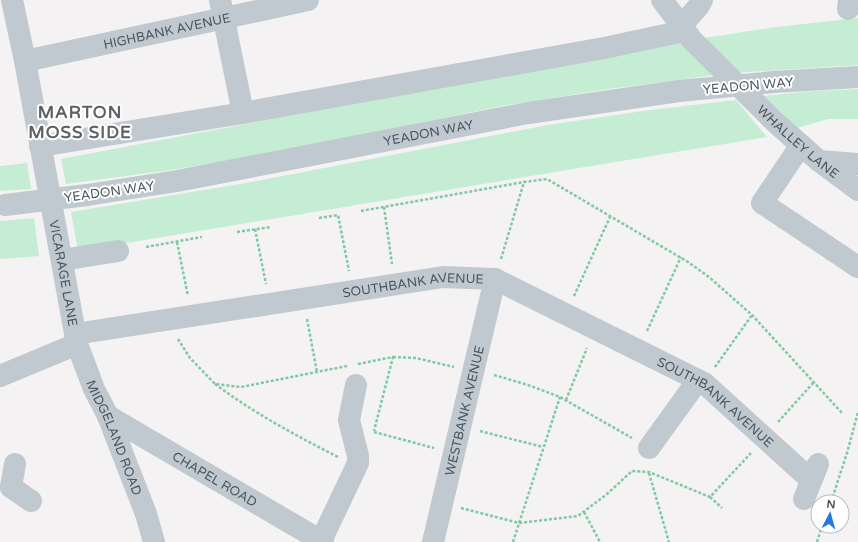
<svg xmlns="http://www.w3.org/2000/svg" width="858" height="542" viewBox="0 0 858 542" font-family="'Varela Round',sans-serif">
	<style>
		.green { fill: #c4edd3 }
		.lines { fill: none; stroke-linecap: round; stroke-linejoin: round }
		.path { stroke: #7ecaa2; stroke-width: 2.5; stroke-dasharray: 3 2; stroke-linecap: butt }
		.minor { stroke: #c0c9cf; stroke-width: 22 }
		.minor-bridge { stroke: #c0c9cf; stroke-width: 22 }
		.labels { text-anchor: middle; stroke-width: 4; stroke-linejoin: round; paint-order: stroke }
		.street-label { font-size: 13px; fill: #4a555e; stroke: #fff }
		.district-label { font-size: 17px; font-weight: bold; letter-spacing: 1px; fill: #5e6266; stroke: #fff }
	</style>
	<rect width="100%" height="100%" fill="#f4f2f2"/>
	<!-- green -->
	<g class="green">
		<path d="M858,18V65L734,73L698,39L776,27Z"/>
		<path d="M683,41L715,75L602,90L502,106L251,157L164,171L66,184L61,159Z"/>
		<path d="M858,89V119H828L797,128L762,96L815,91Z"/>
		<path d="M736,100L767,137L78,251L71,212L246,183L548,125L650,110Z"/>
		<path d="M27,163L31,189L0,191V166Z"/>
		<path d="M34,218L39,256L0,259V221Z"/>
	</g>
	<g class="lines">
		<!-- path -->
		<g class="path">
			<path d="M384,207L392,264"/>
			<path d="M361,211L524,182"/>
			<path d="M319,218L338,215L349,271"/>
			<path d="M255,229L266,284"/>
			<path d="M237,232L271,227"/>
			<path d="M177,242L188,296"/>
			<path d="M146,247L202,237"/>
			<path d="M501,259L524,182L547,179L688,262L709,277L752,315L842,413"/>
			<path d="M574,296L610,217"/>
			<path d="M307,319L317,372"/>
			<path d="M647,331L681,257"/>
			<path d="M178,339L190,358L215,384L241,387L347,366"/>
			<path d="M393,357L416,358L454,367"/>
			<path d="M358,364L393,357L374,431"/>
			<path d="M715,367L752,315"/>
			<path d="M494,375L528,385L560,397L632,438"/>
			<path d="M215,384C254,413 295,435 338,457"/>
			<path d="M566,400L587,348"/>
			<path d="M778,422L814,382"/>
			<path d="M480,431L543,447"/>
			<path d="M374,432L434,448"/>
			<path d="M649,473L669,542"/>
			<path d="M710,497L722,508"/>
			<path d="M831,502L847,453L858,412"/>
			<path d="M461,508L519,523L578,516L607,494L632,471L649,472L710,497L751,453"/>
			<path d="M584,512L600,542"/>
			<path d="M513,542L560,397"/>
			<path d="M817,542L822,526"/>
		</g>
		<!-- minor -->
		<g class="minor">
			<path id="s1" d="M12,0L25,61L77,344L94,389L108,416L146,514L154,542"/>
			<path d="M220,0L243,113"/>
			<path id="s2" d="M662,0L692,40L776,123L819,161L858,190"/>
			<path d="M848,9L849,0"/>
			<path d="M681,26L698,7L702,0"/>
			<path id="s3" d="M25,61L308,0"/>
			<path d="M774,82L858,77"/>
			<path d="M801,145L762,203L858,267"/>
			<path d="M40,146L243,113L604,48L684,31"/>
			<path d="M819,161L858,164"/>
			<path id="s4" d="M87,195L177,181L528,113L679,91"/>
			<path d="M62,260L118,251"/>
			<path id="s5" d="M75,334L443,277L495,279L704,383L811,480"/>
			<path d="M0,376L77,344"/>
			<path id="s6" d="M108,416L323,542"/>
			<path d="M649,448L698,380"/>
			<path d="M11,487L31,501"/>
			<path d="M11,487L15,464"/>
			<path d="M804,499L818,464"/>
			<path d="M321,541L358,463V456L349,420L356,385"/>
			<path id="s7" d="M433,542L495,279"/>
		</g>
		<!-- minor-bridge -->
		<g class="minor-bridge">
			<path d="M679,91L774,82"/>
			<path d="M5,205L87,195"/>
		</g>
	</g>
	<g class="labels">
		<!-- street labels -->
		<g class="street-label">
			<text dy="5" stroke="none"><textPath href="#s3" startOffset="145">HIGHBANK AVENUE</textPath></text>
			<text transform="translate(748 85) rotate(-5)" y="5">YEADON WAY</text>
			<text dy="5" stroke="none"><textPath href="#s4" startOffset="347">YEADON WAY</textPath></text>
			<text dy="5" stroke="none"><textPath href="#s2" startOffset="197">WHALLEY LANE</textPath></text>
			<text transform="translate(109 191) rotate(-8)" y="5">YEADON WAY</text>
			<text dy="5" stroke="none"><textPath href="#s1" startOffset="278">VICARAGE LANE</textPath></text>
			<text dy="5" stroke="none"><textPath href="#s5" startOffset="342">SOUTHBANK AVENUE</textPath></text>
			<text dy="5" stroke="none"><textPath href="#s5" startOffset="678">SOUTHBANK AVENUE</textPath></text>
			<text dy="5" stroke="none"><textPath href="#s7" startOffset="135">WESTBANK AVENUE</textPath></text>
			<text dy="5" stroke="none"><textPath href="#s1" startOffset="451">MIDGELAND ROAD</textPath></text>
			<text dy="5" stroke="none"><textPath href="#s6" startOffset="124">CHAPEL ROAD</textPath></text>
		</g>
		<!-- district labels -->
		<g class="district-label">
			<text x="80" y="118">MARTON<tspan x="80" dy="20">MOSS SIDE</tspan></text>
		</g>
	</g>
	<!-- north arrow -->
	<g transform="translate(830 514) rotate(6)"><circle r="19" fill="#ffffff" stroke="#b7bbbf"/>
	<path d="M0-3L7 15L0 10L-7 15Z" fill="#2679da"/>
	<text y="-6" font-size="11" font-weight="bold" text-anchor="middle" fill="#4a555e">N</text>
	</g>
</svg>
